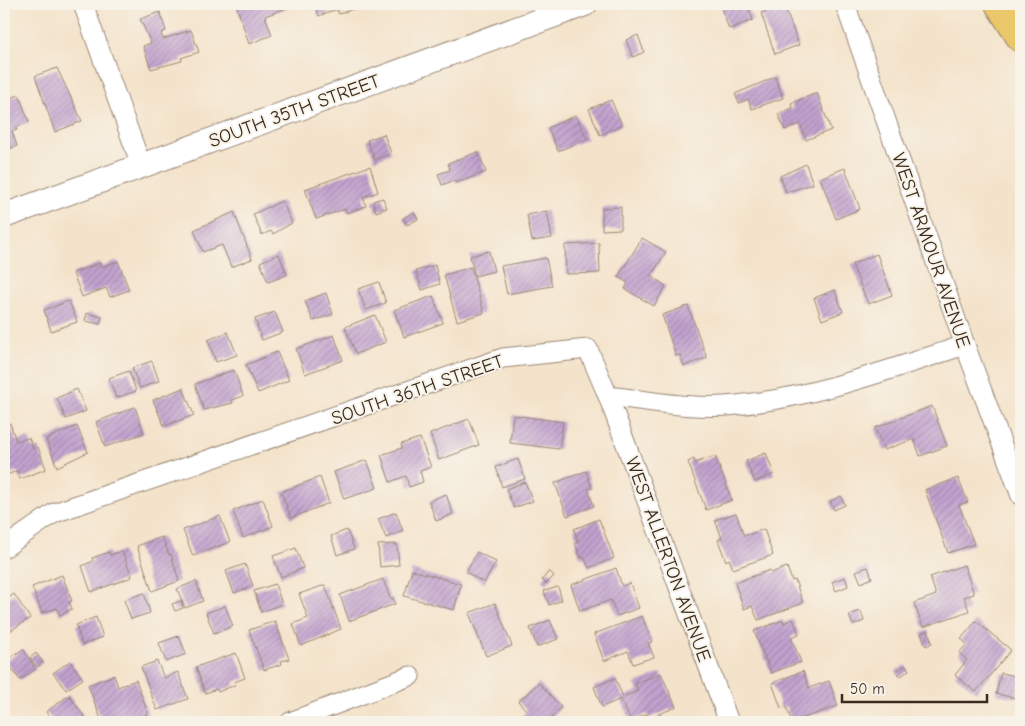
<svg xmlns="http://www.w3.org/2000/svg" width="1025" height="726" viewBox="0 0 1025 726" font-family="'Comic Neue',sans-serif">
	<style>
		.building { fill: url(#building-hatch) }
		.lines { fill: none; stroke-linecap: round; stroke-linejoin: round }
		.minor-casing { stroke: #988674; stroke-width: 21 }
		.tertiary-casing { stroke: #988674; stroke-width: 26 }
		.motorway-casing { stroke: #988674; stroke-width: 30 }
		.minor { stroke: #fff; stroke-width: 19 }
		.tertiary { stroke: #fff; stroke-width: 24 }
		.motorway { stroke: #eac769; stroke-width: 28 }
		.labels { text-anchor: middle; stroke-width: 4; stroke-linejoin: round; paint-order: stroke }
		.street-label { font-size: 19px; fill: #3b2a1e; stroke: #f7f3e8 }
	</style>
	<defs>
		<pattern id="building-hatch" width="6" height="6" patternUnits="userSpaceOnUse" patternTransform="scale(1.25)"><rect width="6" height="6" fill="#c2a2cf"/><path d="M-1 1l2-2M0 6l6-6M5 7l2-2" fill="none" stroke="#9f84a7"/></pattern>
	</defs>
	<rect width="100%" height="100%" fill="#f7f3e8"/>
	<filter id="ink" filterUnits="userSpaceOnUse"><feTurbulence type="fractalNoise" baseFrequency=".02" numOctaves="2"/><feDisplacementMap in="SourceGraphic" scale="10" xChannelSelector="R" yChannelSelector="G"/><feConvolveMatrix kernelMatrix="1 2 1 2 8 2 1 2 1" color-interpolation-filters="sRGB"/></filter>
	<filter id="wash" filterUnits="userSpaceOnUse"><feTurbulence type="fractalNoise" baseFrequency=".0096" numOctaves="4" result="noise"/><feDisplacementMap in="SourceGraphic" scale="20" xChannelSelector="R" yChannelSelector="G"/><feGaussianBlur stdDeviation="1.12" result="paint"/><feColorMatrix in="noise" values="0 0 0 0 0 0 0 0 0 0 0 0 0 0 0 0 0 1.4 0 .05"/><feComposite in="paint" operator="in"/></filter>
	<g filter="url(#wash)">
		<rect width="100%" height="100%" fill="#f4e3cb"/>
		<g id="blocks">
			<!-- building -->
			<g class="building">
				<path d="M236,4H289L290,7L265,16L272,35L249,44Z"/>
				<path d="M314,4H367L339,14L337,9L319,16Z"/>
				<path d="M728,4H747L753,20L729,29L721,7Z"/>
				<path d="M784,5L799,45L775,54L761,13Z"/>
				<path d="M160,12L166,31L161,33L163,39L191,30L199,52L181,58L182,61L151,69L143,46L151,43L140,19Z"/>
				<path d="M638,35L644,52L633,57L626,40Z"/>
				<path d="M57,68L82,121L55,132L35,76Z"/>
				<path d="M775,77L783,98L752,109L748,99L739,103L735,94Z"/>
				<path d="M817,93L831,130L806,140L800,124L785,130L778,114L793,108L791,103Z"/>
				<path d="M19,95L29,122L16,127L17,130L12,131L17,146L4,151V100Z"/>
				<path d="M611,100L622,125L600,135L589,109Z"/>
				<path d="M576,115L587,139L558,151L548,128Z"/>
				<path d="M384,134L391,153L375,160L367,140Z"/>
				<path d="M478,152L486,172L456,183L455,180L442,185L438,174L450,170L448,163Z"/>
				<path d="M806,164L813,184L786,192L780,176Z"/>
				<path d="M370,166L378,192L363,197L366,206L347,213L345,209L316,219L305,189Z"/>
				<path d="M845,168L860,209L836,219L820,178Z"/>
				<path d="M383,198L387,208L376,212L373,201Z"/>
				<path d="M282,201L292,223L273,234L271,231L262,235L253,214Z"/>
				<path d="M621,207V229L602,230V208Z"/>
				<path d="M547,211L552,238L532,241L527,215Z"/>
				<path d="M234,212L252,259L231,267L222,245L203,252L194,230Z"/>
				<path d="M414,212L418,219L407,225L403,218Z"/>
				<path d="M642,238L666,252L651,276L666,286L654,306L625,289L628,283L618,277Z"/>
				<path d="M599,243L600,273L566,274L565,245Z"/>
				<path d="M489,251L494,271L475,276L470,256Z"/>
				<path d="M279,254L287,275L268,282L260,262Z"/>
				<path d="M877,254L892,295L868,304L852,264Z"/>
				<path d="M546,258L552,286L507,294L501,266Z"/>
				<path d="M118,261L129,290L110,297L106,288L82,297L73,273L100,263L102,267Z"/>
				<path d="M435,265L440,284L422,290L416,271Z"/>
				<path d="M471,267L484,313L457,321L444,275Z"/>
				<path d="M379,282L386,303L366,310L358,289Z"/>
				<path d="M835,290L843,312L822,320L814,298Z"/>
				<path d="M326,293L333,314L313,321L305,301Z"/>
				<path d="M433,296L443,323L404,337L394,310Z"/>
				<path d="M69,301L77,322L51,331L44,310Z"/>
				<path d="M688,306L707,358L684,366L680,355L676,356L662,315Z"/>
				<path d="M275,312L283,332L262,340L255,319Z"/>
				<path d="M87,313L102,317L100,324L85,321Z"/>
				<path d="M375,315L386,342L356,354L345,327Z"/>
				<path d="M228,332L237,355L216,362L208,340Z"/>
				<path d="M334,335L343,360L305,374L296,349Z"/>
				<path d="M277,352L289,380L258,393L246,365Z"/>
				<path d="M152,361L159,381L140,388L132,368Z"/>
				<path d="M234,370L243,396L232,400L233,403L204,410L195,384Z"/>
				<path d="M129,371L136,391L116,398L109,378Z"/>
				<path d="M183,388L194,415L164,426L153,400Z"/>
				<path d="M77,389L86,411L66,419L57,398Z"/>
				<path d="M932,406L947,446L920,456L914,439L884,450L875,428Z"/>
				<path d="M135,407L144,433L105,447L96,422Z"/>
				<path d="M513,415L563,422L559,449L510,443Z"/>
				<path d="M469,419L479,445L439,460L430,434Z"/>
				<path d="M10,423L16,441L29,438L33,449L38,447L46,469L20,479L17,471L4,476V426Z"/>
				<path d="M77,426L88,452L57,467L46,439Z"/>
				<path d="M420,438L431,467L420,471L423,482L409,487L406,476L390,482L381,455L402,448L401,444Z"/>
				<path d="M766,453L774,474L755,482L746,461Z"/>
				<path d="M715,456L732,500L706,510L688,462L694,459L695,463Z"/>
				<path d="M518,459L525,479L502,487L496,467Z"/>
				<path d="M367,460L377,488L344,499L334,472Z"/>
				<path d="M586,471L592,488L588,489L594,506L567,516L555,483Z"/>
				<path d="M320,477L329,503L291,518L281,492Z"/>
				<path d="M958,478L968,502L959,505L974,544L948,553L925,490Z"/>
				<path d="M525,482L533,501L514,508L506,489Z"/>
				<path d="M446,494L453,514L436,521L429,501Z"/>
				<path d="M841,496L845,505L834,510L830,501Z"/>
				<path d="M263,499L273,526L243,538L233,511Z"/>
				<path d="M396,512L403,531L386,538L378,519Z"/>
				<path d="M736,513L744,536L764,529L773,555L733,569L729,559L726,561L718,540L722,538L715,520Z"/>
				<path d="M220,516L230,542L193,556L183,530Z"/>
				<path d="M599,519L614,558L589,568L584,557L581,558L575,543L578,541L574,529Z"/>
				<path d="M347,530L354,549L337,555L331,536Z"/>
				<path d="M162,537L169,555L171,554L179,581L152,591L137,546Z"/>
				<path d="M397,544L399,565L380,567L378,545Z"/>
				<path d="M296,548L303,568L281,577L273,556Z"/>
				<path d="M122,551L132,577L91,592L82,566L93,561L92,558L109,552L110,555Z"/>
				<path d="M477,552L496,562L484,583L466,572Z"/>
				<path d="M245,564L253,586L234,593L226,571Z"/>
				<path d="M964,565L974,594L964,597L969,611L923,627L914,603L936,595L930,577Z"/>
				<path d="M787,567L792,581L795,580L803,603L758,620L752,606L744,609L735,583L770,570L771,573Z"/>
				<path d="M868,567L872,578L861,583L856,571Z"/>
				<path d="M616,568L622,586L630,583L639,608L617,616L611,600L580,611L571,585Z"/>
				<path d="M412,570L461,584L454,610L404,596Z"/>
				<path d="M549,571L554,576L546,584L542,580Z"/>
				<path d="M62,575L72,601L69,602L72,609L60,615L57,608L42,613L32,587Z"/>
				<path d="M845,577L848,586L836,591L832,582Z"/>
				<path d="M383,579L390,598H393L395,604L349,621L340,595Z"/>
				<path d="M196,581L203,601L185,608L177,589Z"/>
				<path d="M275,584L282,604L261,612L254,591Z"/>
				<path d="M325,585L341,629L301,646L293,624L308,618L299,594Z"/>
				<path d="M558,587L562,600L549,605L544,591Z"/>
				<path d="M144,593L150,613L131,619L124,600Z"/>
				<path d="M14,594L30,618L4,635V601Z"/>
				<path d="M181,601L183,608L175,611L172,604Z"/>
				<path d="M495,603L512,646L486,656L469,613Z"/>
				<path d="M225,606L233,626L214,633L206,613Z"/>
				<path d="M861,611L864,621L853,625L849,615Z"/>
				<path d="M642,616L652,642L648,643L654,657L633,664L628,651L604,661L594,634Z"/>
				<path d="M96,617L103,637L82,645L76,625Z"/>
				<path d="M793,619L799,634L791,637L801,662L771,673L754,631L783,620L784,623Z"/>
				<path d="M550,620L558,639L537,647L530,628Z"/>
				<path d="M275,621L289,659L281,661L282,664L264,670L249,630Z"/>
				<path d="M976,621L1011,650L976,692L955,675L967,660L959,653L967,644L961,639Z"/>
				<path d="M928,630L932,643L926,646L921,633Z"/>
				<path d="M179,636L186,654L166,662L159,643Z"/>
				<path d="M23,649L36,669L20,680L6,661Z"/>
				<path d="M36,653L43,662L37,667L30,658Z"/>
				<path d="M236,653L245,678L234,682L235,685L218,692L217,689L205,693L196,667Z"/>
				<path d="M70,661L83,679L66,690L53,673Z"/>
				<path d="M157,661L164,678L178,672L188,699L157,710L141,667Z"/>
				<path d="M905,665L909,670L900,677L896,671Z"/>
				<path d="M803,671L809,688L829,681L838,706L792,722L786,706L781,708L772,683Z"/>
				<path d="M661,673L676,707L649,718L647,714L631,721L621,699L602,707L594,687L615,678L623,697L638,691L635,684Z"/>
				<path d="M1001,673L1021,677L1016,698L996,694Z"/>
				<path d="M114,675L118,687L136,680L148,714L125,722H120L119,720L102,722L88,685Z"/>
				<path d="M539,683L561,707L548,722H526L521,717L527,711L518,701Z"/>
				<path d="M69,695L88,722H54L46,712Z"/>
			</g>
		</g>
	</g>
	<g filter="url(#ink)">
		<use href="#blocks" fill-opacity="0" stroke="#988674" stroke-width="1"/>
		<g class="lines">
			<!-- minor casing -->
			<g class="minor-casing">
				<g id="minor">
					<path d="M83,4L141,165"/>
					<path d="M845,4L965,345L1021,496"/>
					<path d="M608,396L729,722"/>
					<path d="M4,548L54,513L503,358L588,349L608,396C651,401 694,410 737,405C816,397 890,369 965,345"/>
					<path d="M290,722L410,676"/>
				</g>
			</g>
			<!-- tertiary casing -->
			<g class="tertiary-casing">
				<path id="tertiary" d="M4,216L585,4"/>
			</g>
			<!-- motorway casing -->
			<g class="motorway-casing">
				<path id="motorway" d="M999,4L1021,38"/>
			</g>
			<!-- minor -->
			<use href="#minor" class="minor"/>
			<!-- tertiary -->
			<use href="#tertiary" class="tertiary"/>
			<!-- motorway -->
			<use href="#motorway" class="motorway"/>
		</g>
	</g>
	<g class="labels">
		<!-- street labels -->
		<g class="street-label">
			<text transform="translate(294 110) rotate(-20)" y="7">SOUTH 35TH STREET</text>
			<text transform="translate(932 250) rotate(71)" y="7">WEST ARMOUR AVENUE</text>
			<text transform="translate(417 389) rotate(-19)" y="7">SOUTH 36TH STREET</text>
			<text transform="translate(669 559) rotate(70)" y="7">WEST ALLERTON AVENUE</text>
		</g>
	</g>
	<!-- margin -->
	<rect width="1025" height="726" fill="none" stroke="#f7f3e8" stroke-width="20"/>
	<!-- scale -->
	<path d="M842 694v8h145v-8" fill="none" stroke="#3b2a1e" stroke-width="2.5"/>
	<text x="850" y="694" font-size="15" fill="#3b2a1e" stroke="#f7f3e8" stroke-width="4" paint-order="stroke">50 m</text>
</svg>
